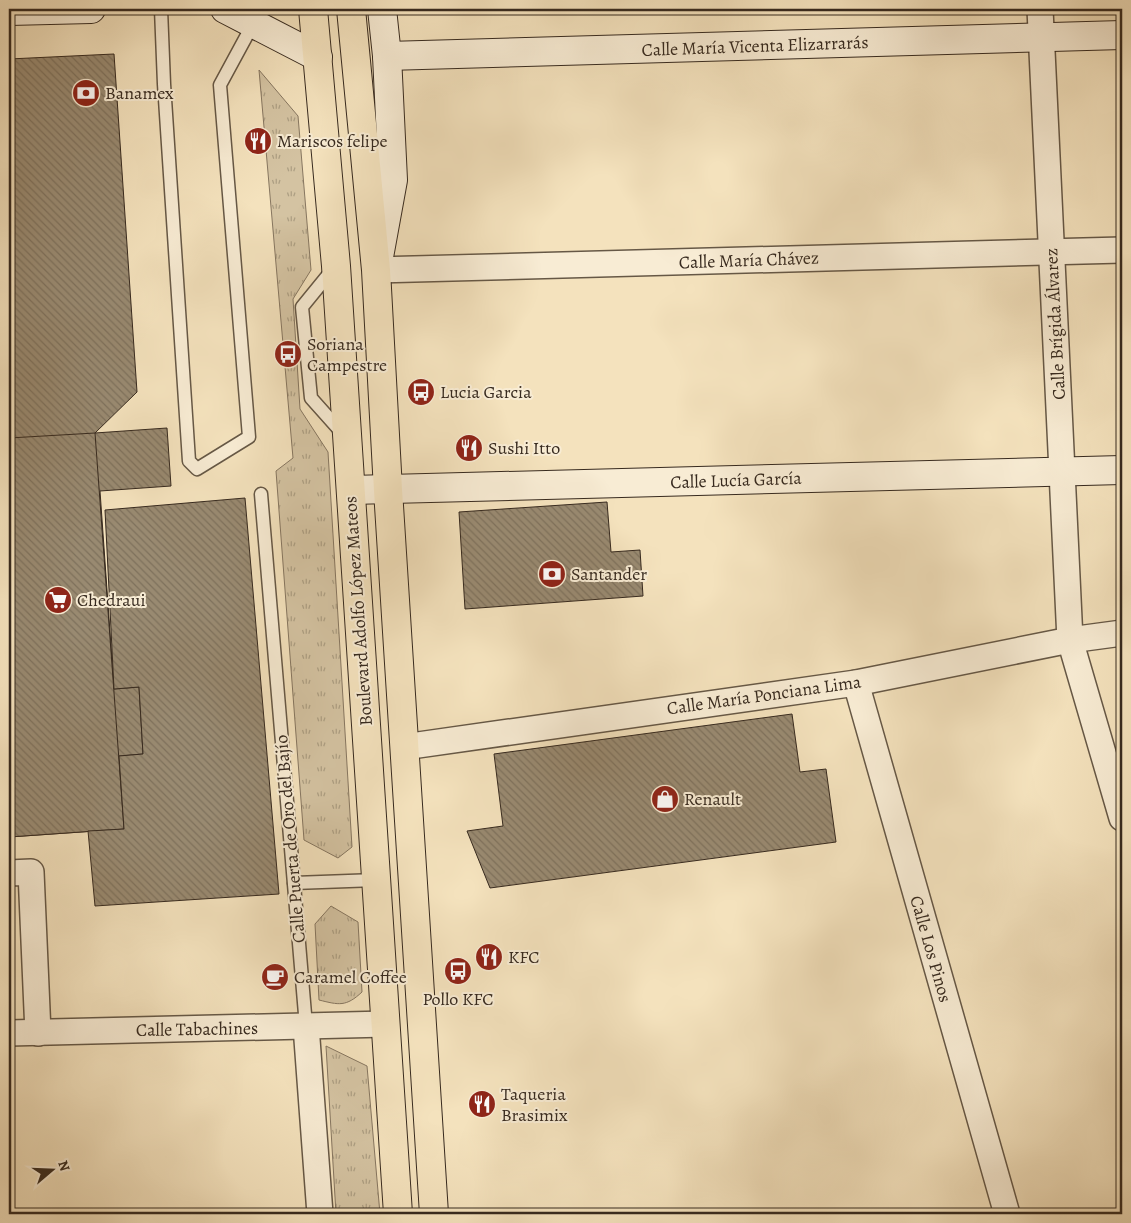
<svg xmlns="http://www.w3.org/2000/svg" width="1131" height="1223" viewBox="0 0 1131 1223" font-family="Alegreya,serif">
	<style>
		.grass { fill: url(#grass-tufts); stroke: #867660 }
		.building { fill: url(#building-back-hatch); stroke: #372a1f }
		.lines { fill: none; stroke-linecap: round; stroke-linejoin: round }
		.lane-casing { stroke: #665846; stroke-width: 15 }
		.street-casing { stroke: #665846; stroke-width: 28 }
		.secondary-casing { stroke: #372a1f; stroke-width: 30 }
		.primary-casing { stroke: #372a1f; stroke-width: 30 }
		.lane { stroke: #f8ecd4; stroke-width: 12 }
		.street { stroke: #f8ecd4; stroke-width: 25 }
		.secondary { stroke: #f8ecd4; stroke-width: 28 }
		.primary { stroke: #f4e2bd; stroke-width: 28 }
		.labels { text-anchor: middle; stroke-width: 4; stroke-linejoin: round; paint-order: stroke }
		.street-label { font-size: 18px; fill: #372a1f; stroke: #f8ecd4 }
		.poi-label { font-size: 18px; fill: #372a1f; stroke: #f8ecd4; text-anchor: start }
	</style>
	<defs>
		<pattern id="grass-tufts" width="24" height="20" patternUnits="userSpaceOnUse" patternTransform="scale(1.25)"><rect width="24" height="20" fill="#d4c3a2"/><path d="M3 7l-1-3M5 7V3M7 7l1-3M15 17l-1-3M17 17v-4M19 17l1-3" fill="none" stroke="#ad9f83"/></pattern>
		<pattern id="building-back-hatch" width="6" height="6" patternUnits="userSpaceOnUse" patternTransform="scale(1.25)"><rect width="6" height="6" fill="#998a71"/><path d="M-1 5l2 2M0 0l6 6M5-1l2 2" fill="none" stroke="#7e715c"/></pattern>
	</defs>
	<rect width="100%" height="100%" fill="#f4e2bd"/>
	<filter id="stains"><feTurbulence type="fractalNoise" baseFrequency=".004" numOctaves="4"/><feColorMatrix values="0 0 0 0 .2 0 0 0 0 .09 0 0 0 0 .02 0 0 0 .5 -.17"/></filter>
	<radialGradient id="worn" r=".72"><stop offset=".6" stop-color="#630" stop-opacity="0"/><stop offset="1" stop-color="#630" stop-opacity=".3"/></radialGradient>
	<!-- grass -->
	<g class="grass">
		<path d="M259,70L298,116L311,270L293,299L300,409L328,452L352,847L338,858L304,840L276,471L293,458Z"/>
		<path d="M331,906L358,922L362,992C346,1007 339,1005 319,1000L315,924Z"/>
		<path d="M326,1046L367,1066L380,1214H336Z"/>
	</g>
	<!-- building -->
	<g class="building">
		<path d="M114,54L137,392L95,433L167,428L171,486L100,491L114,689L139,687L143,754L119,756L124,829L9,837V59Z"/>
		<path d="M95,433L124,829L9,837V438Z"/>
		<path d="M245,498L279,894L95,906L88,831L124,829L119,756L143,754L139,687L114,689L105,510Z"/>
		<path d="M607,502L611,552L640,550L643,596L465,609L459,512Z"/>
		<path d="M792,714L800,772L826,769L836,842L490,888L467,831L503,826L494,754Z"/>
	</g>
	<g class="lines">
		<!-- lane casing -->
		<g class="lane-casing">
			<g id="lane">
				<path d="M161,9L164,84L189,461L197,469L249,437L220,85L253,24"/>
				<path d="M333,269L302,307L311,398L344,435"/>
				<path d="M261,494L306,1026"/>
				<path d="M294,883L376,880"/>
			</g>
		</g>
		<!-- street casing -->
		<g class="street-casing">
			<g id="street">
				<path d="M1040,9L1070,640L1122,818"/>
				<path d="M376,270L1122,250"/>
				<path d="M856,683L1007,1214"/>
				<path d="M404,747L856,683L1070,640L1122,633"/>
				<path d="M9,873L31,872L38,1033"/>
				<path d="M306,1026L320,1214"/>
				<path d="M9,1033L386,1024"/>
			</g>
		</g>
		<!-- secondary casing -->
		<g class="secondary-casing">
			<g id="secondary">
				<path d="M225,9L318,57"/>
				<path d="M9,11L91,9"/>
				<path d="M387,56L1122,35"/>
				<path d="M379,257L393,180L387,56L382,9"/>
				<path d="M351,490L1122,470"/>
			</g>
		</g>
		<!-- primary casing -->
		<g class="primary-casing">
			<g id="primary">
				<path d="M313,9L336,266L398,1214"/>
				<path d="M351,9L376,270L388,490L434,1214"/>
			</g>
		</g>
		<!-- lane -->
		<use href="#lane" class="lane"/>
		<!-- street -->
		<use href="#street" class="street"/>
		<!-- secondary -->
		<use href="#secondary" class="secondary"/>
		<!-- primary -->
		<use href="#primary" class="primary"/>
	</g>
	<!-- icons -->
	<defs>
		<g id="bank-disc" transform="scale(1.4375)"><circle r="9.5" fill="#8f2418" stroke="#f8ecd4"/><path d="M-6-4H6V4H-6ZM0-2.3a2.3 2.3 0 1 0 0 4.6a2.3 2.3 0 1 0 0-4.6Z" fill="#fff"/></g>
		<g id="restaurant-disc" transform="scale(1.4375)"><circle r="9.5" fill="#8f2418" stroke="#f8ecd4"/><path d="M-5-6h1v4h1v-4h1v4h1v-4h1v5L-1.5 .5V6h-2V.5L-5-1ZM5-6V6H3V1.5H1.5Q1.5-4 5-6Z" fill="#fff"/></g>
		<g id="bus-disc" transform="scale(1.4375)"><circle r="9.5" fill="#8f2418" stroke="#f8ecd4"/><path d="M-5-6H5V4H4V6H2V4H-2V6H-4V4H-5ZM-3.5-4V0h7V-4ZM-3.5 1.2v1.5H-2V1.2ZM2 1.2v1.5H3.5V1.2Z" fill="#fff"/></g>
		<g id="supermarket-disc" transform="scale(1.4375)"><circle r="9.5" fill="#8f2418" stroke="#f8ecd4"/><path d="M-6-5.5h2.5l.6 2H6L4.5 2H-2.5L-4.4-4H-6ZM-1.5 3.2a1.3 1.3 0 1 0 .1 0ZM3 3.2a1.3 1.3 0 1 0 .1 0Z" fill="#fff"/></g>
		<g id="shop-disc" transform="scale(1.4375)"><circle r="9.5" fill="#8f2418" stroke="#f8ecd4"/><path d="M-5-2.5h2.3a2.7 3.5 0 0 1 5.4 0H5L5.5 6h-11ZM-1.5-2.5h3a1.5 2.3 0 0 0-3 0Z" fill="#fff"/></g>
		<g id="cafe-disc" transform="scale(1.4375)"><circle r="9.5" fill="#8f2418" stroke="#f8ecd4"/><path d="M-5.5-4.5H6V0H3Q3 3.5 0 3.5H-2.5Q-5.5 3.5-5.5 0ZM3-3.2v2h1.7v-2ZM-6 4.5H4V6H-6Z" fill="#fff"/></g>
	</defs>
	<g fill-rule="evenodd">
		<use href="#bank-disc" x="86" y="93"/>
		<use href="#restaurant-disc" x="258" y="141"/>
		<use href="#bus-disc" x="288" y="354"/>
		<use href="#bus-disc" x="421" y="392"/>
		<use href="#restaurant-disc" x="469" y="448"/>
		<use href="#bank-disc" x="552" y="574"/>
		<use href="#supermarket-disc" x="58" y="600"/>
		<use href="#shop-disc" x="665" y="799"/>
		<use href="#restaurant-disc" x="489" y="957"/>
		<use href="#bus-disc" x="458" y="971"/>
		<use href="#cafe-disc" x="275" y="977"/>
		<use href="#restaurant-disc" x="482" y="1104"/>
	</g>
	<g class="labels">
		<!-- street labels -->
		<g class="street-label">
			<text transform="translate(755 46) rotate(-2)" y="6">Calle María Vicenta Elizarrarás</text>
			<text transform="translate(749 260) rotate(-2)" y="6">Calle María Chávez</text>
			<text transform="translate(1055 324) rotate(-93)" y="6">Calle Brígida Álvarez</text>
			<text transform="translate(736 480) rotate(-2)" y="6">Calle Lucía García</text>
			<text transform="translate(358 611) rotate(-94)" y="6">Boulevard Adolfo López Mateos</text>
			<text transform="translate(764 695) rotate(-8)" y="6">Calle María Ponciana Lima</text>
			<text transform="translate(290 839) rotate(-95)" y="6">Calle Puerta de Oro del Bajío</text>
			<text transform="translate(931 949) rotate(74)" y="6">Calle Los Pinos</text>
			<text transform="translate(197 1029) rotate(-1)" y="6">Calle Tabachines</text>
		</g>
		<!-- poi labels -->
		<g class="poi-label">
			<text x="105" y="99">Banamex</text>
			<text x="277" y="147">Mariscos felipe</text>
			<text x="307" y="350">Soriana<tspan x="307" dy="21">Campestre</tspan></text>
			<text x="440" y="398">Lucia Garcia</text>
			<text x="488" y="454">Sushi Itto</text>
			<text x="571" y="580">Santander</text>
			<text x="77" y="606">Chedraui</text>
			<text x="684" y="805">Renault</text>
			<text x="508" y="963">KFC</text>
			<text x="294" y="983">Caramel Coffee</text>
			<text x="458" y="1005" text-anchor="middle">Pollo KFC</text>
			<text x="501" y="1100">Taqueria<tspan x="501" dy="21">Brasimix</tspan></text>
		</g>
	</g>
	<!-- margin -->
	<rect width="1131" height="1223" fill="none" stroke="#f4e2bd" stroke-width="30"/>
	<rect x="10" y="10" width="1111" height="1203" fill="none" stroke="#372a1f" stroke-width="2.5"/>
	<rect x="15" y="15" width="1101" height="1193" fill="none" stroke="#372a1f"/>
	<!-- north arrow -->
	<g transform="translate(52 1170) rotate(71)" stroke="#f8ecd4" stroke-width="4" paint-order="stroke">
	<path d="M0-4L9 19L0 12L-9 19Z" fill="#372a1f"/>
	<text y="-8" font-size="14" font-weight="bold" text-anchor="middle" fill="#372a1f">N</text>
	</g>
	<rect width="100%" height="100%" filter="url(#stains)"/>
	<rect width="100%" height="100%" fill="url(#worn)"/>
</svg>
